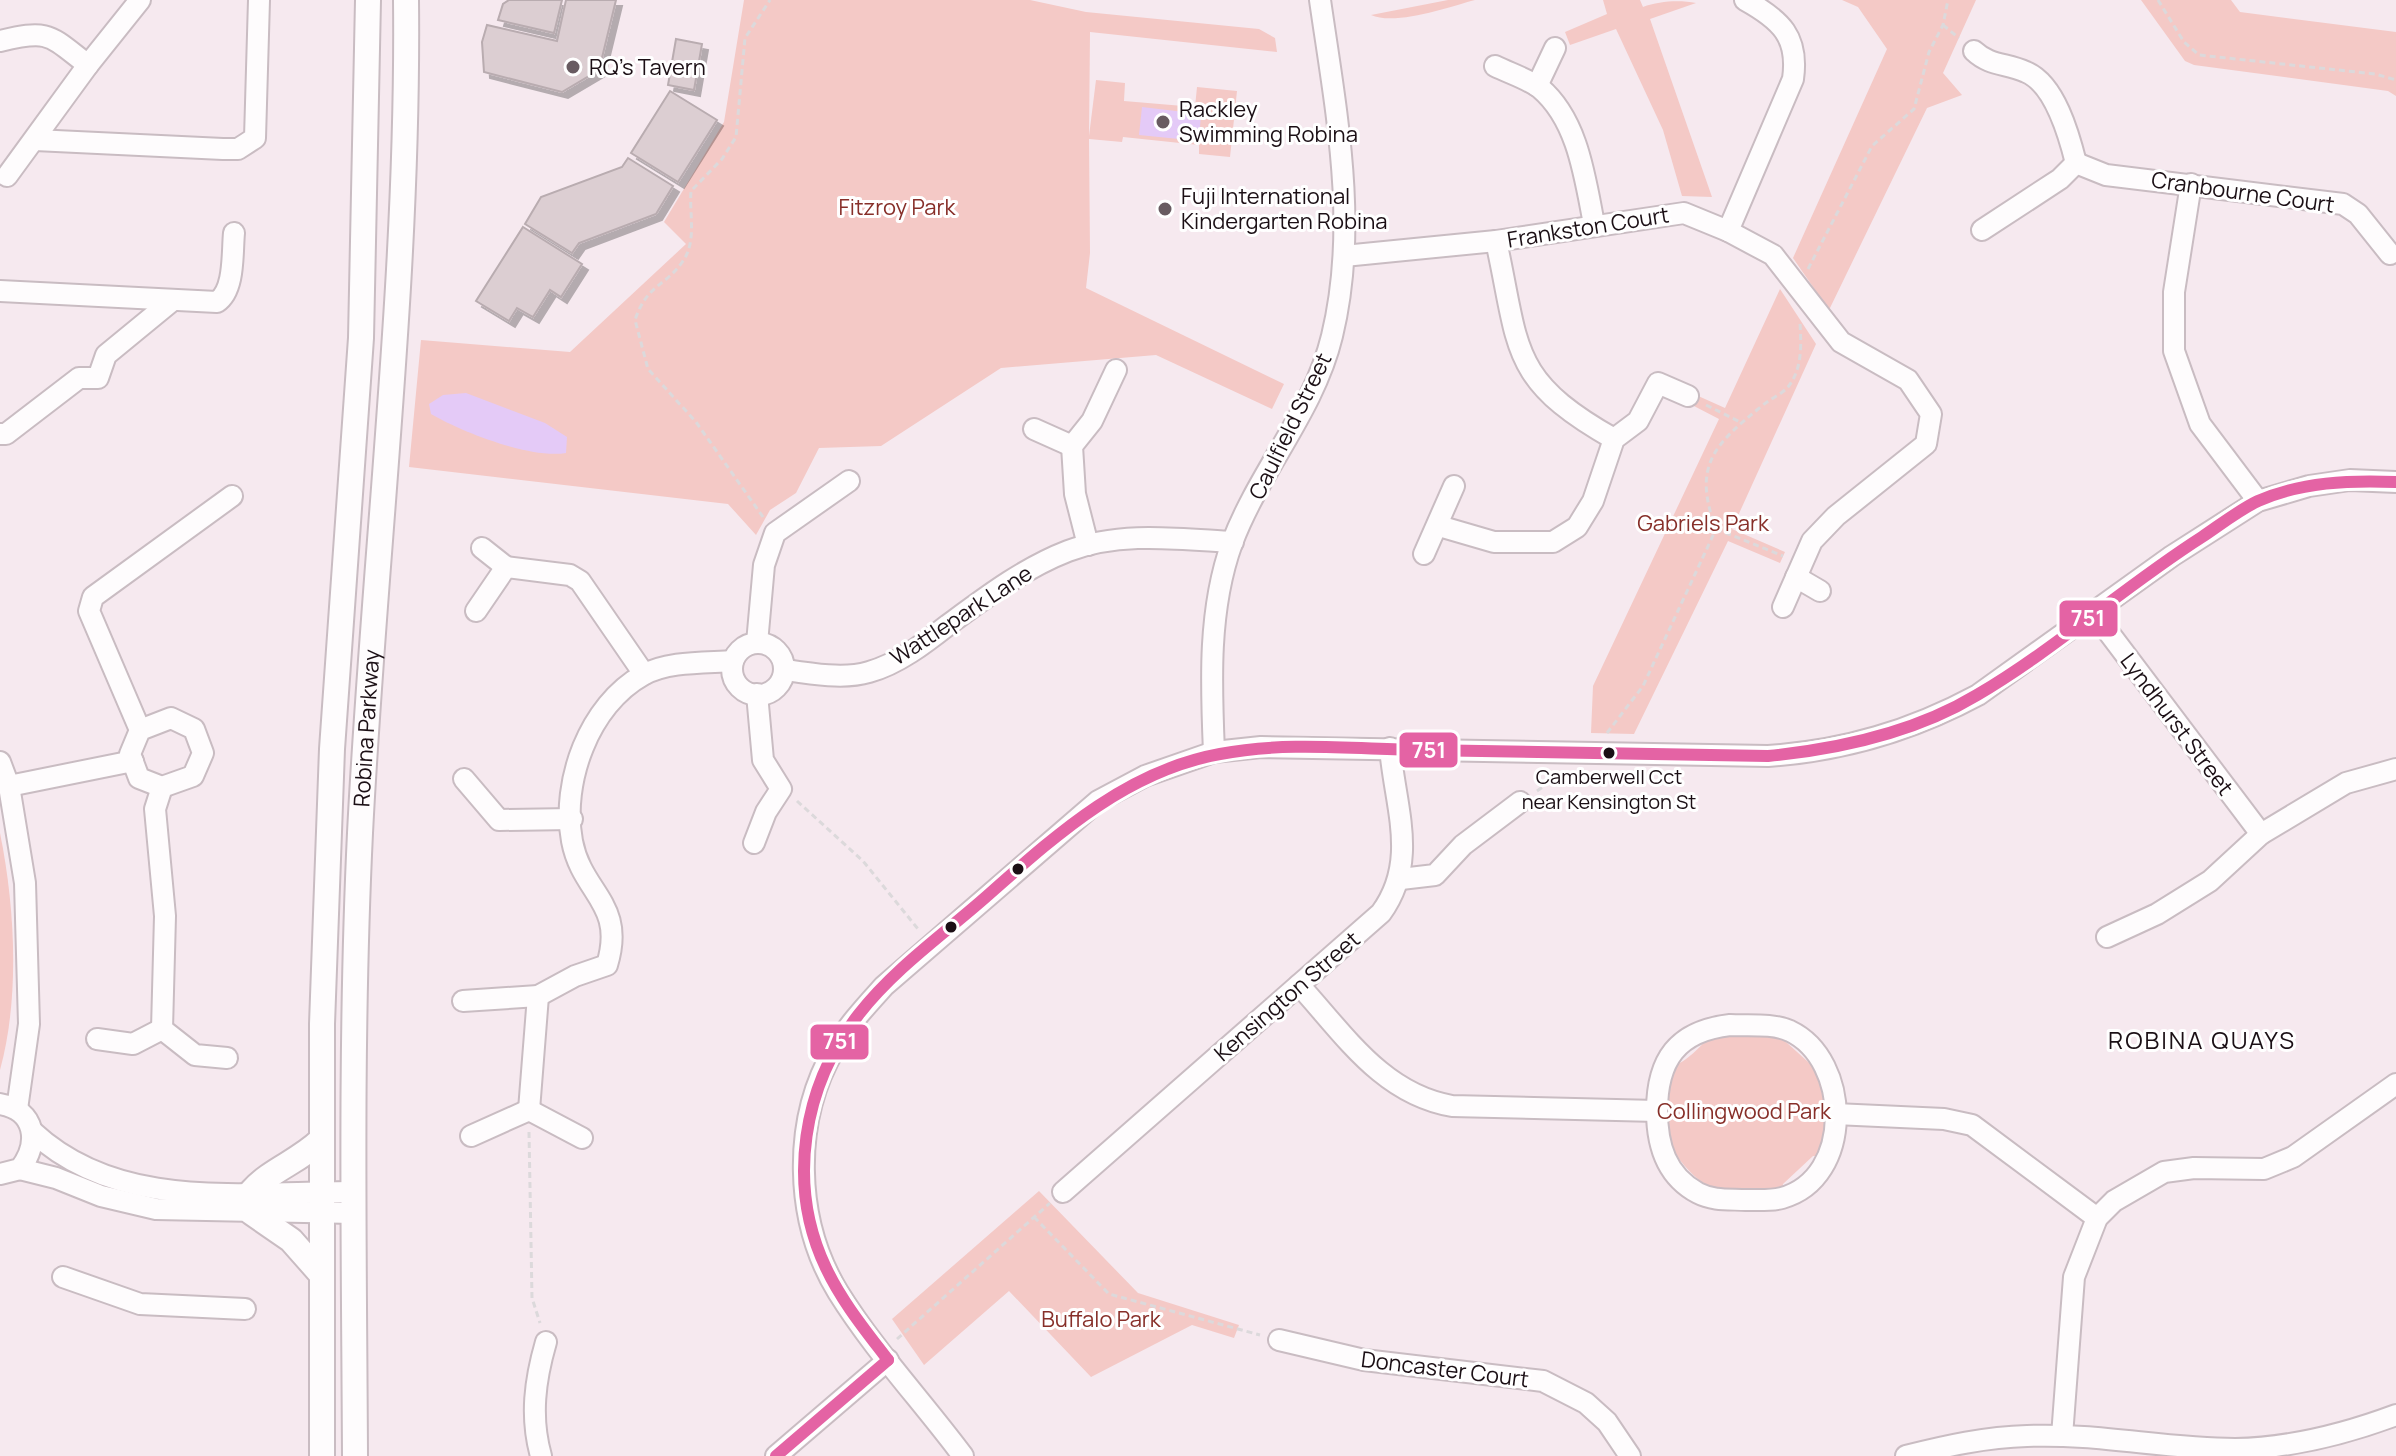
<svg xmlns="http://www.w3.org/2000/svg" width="2396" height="1456" viewBox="0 0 2396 1456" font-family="Manrope,sans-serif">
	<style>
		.green { fill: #f4c9c6 }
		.water { fill: #e4caf7 }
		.building { fill: #dcced2; stroke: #b9acb0; stroke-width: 2; filter: url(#shadow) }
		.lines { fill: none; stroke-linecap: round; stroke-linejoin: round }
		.minor-casing { stroke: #c9bcc2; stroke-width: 24 }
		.major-casing { stroke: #c9bcc2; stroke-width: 28 }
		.path { stroke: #dcd9db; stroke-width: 3; stroke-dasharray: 6 4; stroke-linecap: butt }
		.minor { stroke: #fefcfd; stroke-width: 20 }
		.major { stroke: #fefcfd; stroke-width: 24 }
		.bus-1-casing { stroke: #fff; stroke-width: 18 }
		.bus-1 { stroke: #e463a4; stroke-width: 12 }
		.poi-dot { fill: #685b61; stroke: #fff; stroke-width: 3 }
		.bus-dot { fill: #1b0f15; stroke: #fff; stroke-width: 3 }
		.labels { text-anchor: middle; stroke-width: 6; stroke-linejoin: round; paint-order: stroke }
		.bus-label { font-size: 20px; fill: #1b0f15; stroke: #fff }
		.poi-label { font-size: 22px; fill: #1b0f15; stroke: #fff; text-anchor: start }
		.street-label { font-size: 22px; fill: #1b0f15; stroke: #fff }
		.park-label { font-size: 22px; fill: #872f29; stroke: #fff }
		.neighbourhood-label { font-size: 24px; letter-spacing: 2px; fill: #1b0f15; stroke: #fff }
		.line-badge { stroke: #fff; stroke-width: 3 }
		.badge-label { font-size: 22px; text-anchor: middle; font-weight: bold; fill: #fff }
	</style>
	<defs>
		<filter id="shadow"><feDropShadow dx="6" dy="6" stdDeviation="0" flood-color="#0004"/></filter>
	</defs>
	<rect width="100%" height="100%" fill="#f6e9ef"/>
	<!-- green -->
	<g class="green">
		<path d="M744,0H1030L1086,12L1259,29L1275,38L1277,52L1090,32L1089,136L1096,80L1125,83L1124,101L1195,107L1197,87L1237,91L1230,157L1199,154V145L1123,137L1122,142L1089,139L1090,253L1086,288L1284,384L1272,409L1156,355L1001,368L881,446L819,448L796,493L770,510L756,535L728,504L409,467L421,340L570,352L686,244L664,222L724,122Z"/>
		<path d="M1448,0H1475C1449,7 1395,26 1371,15Z"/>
		<path d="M1603,0H1640L1643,7C1659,1 1680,0 1696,3L1650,19L1712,197L1682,196L1663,130L1616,29L1570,45L1565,32L1607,14Z"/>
		<path d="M1842,0H1976L1943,73L1962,95L1927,108L1829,310L1793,258L1887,49L1858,7Z"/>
		<path d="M2141,0H2231L2240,12L2396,32V96L2388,91L2194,65L2185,61Z"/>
		<path d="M1780,289L1816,344L1732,529L1785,552L1780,563L1728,541L1634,734L1591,733L1593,686L1719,419L1692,405L1696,395L1725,408Z"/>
		<path d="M0,833C15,907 20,997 0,1070Z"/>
		<path d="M1710,1033L1787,1035L1786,1042L1817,1070H1823L1827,1114L1822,1156H1813L1783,1184L1782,1193C1731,1194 1709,1200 1676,1155L1666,1152L1663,1142L1670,1067C1681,1066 1706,1044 1710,1033Z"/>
		<path d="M1039,1191L1138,1293L1239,1325L1234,1338L1192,1325L1091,1377L1009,1291L924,1365L892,1319Z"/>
	</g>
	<!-- water -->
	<g class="water">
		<path d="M1142,107L1201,114L1199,141L1139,135Z"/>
		<path d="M466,393L545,423L567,437L566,453C530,459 462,432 431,414L429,404L443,395Z"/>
	</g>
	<!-- building -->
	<g class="building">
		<path d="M509,0H562L554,33L498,20L503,4Z"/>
		<path d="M566,0H616L599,70L562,92L484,72L482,42L487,25L557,41Z"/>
		<path d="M676,39L702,44L694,90L668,85Z"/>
		<path d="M670,91L717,120L678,182L631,153Z"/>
		<path d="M628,158L673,186L656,214L579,243L572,253L525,224L541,197L622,167Z"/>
		<path d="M523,227L582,264L561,297L550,290L533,317L517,308L509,321L476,301Z"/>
	</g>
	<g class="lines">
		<!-- minor casing -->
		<g class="minor-casing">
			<g id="minor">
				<path d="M0,41C50,29 49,35 88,65L140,0"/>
				<path d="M1974,51C1990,66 2006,63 2026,72C2055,84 2069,135 2076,163"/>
				<path d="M1495,66C1509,73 1528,79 1540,88C1578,120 1585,178 1594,224"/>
				<path d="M1537,86L1555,48"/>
				<path d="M35,140L223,149H238L255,138L259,0"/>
				<path d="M2076,163L2106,175L2343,204L2358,214L2390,254"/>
				<path d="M7,176L88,65"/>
				<path d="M2191,184L2174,292V351L2200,424L2258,501"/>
				<path d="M1982,230L2060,179L2076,163"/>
				<path d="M1728,231L1793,79C1799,37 1781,20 1745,0"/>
				<path d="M1496,241C1520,349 1508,379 1614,439"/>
				<path d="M1344,256L1496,241L1684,213L1728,231L1773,255L1841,342L1908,380L1931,414L1926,444L1836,516L1812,541L1783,607"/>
				<path d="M0,291L217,302C235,290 232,253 234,233"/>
				<path d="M1034,429L1072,446"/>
				<path d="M0,434H6L79,378H98L106,355L173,300"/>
				<path d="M1439,526L1494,542H1553L1577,527L1593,501L1614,439L1638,421L1658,383L1688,396"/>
				<path d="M1088,545L1075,494L1072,446L1092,421L1116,370"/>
				<path d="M482,548L506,567"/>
				<path d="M1424,554L1454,486"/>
				<path d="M1796,577L1820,591"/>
				<path d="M476,611L506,567L570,575L580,581L644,674"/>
				<path d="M2094,613L2261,834"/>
				<path d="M757,643L764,565L775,533L849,481"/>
				<circle cx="758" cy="669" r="26"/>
				<path d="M784,670C811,673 842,680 869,672C898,664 925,643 948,625C986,597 1024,568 1068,551C1120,531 1179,539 1233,542"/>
				<path d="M171,718L194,729L203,753L193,776L162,787L139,778L130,754L140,730Z"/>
				<path d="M140,730L89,611L93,597L232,496"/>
				<path d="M1214,752C1211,683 1208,609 1232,543C1259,471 1314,411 1332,336C1359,225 1336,111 1320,0"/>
				<path d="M0,762L9,786L25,883L29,1024L17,1109"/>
				<path d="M464,779L499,820L572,819"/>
				<path d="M9,786L133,761"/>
				<path d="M162,787L155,809L165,916L162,1029"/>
				<path d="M754,843L766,812L781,789L763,760L757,694"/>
				<path d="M1401,879L1435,875L1463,845L1520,802"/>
				<path d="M2107,937L2157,914L2210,881L2261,834L2346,783L2396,769"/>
				<path d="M1299,985C1344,1034 1382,1094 1452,1106L1657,1111"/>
				<path d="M463,1001L538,996L575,976L607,965C626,903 582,894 572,841C561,782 589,705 643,675C668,661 705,663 733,661"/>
				<path d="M1730,1025C1749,1026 1772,1023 1790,1031C1851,1060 1854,1178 1782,1198C1771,1201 1757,1200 1746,1200C1730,1199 1713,1201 1698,1193C1666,1176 1657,1145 1657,1111C1657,1060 1677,1031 1730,1025Z"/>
				<path d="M97,1039L133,1044L162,1029L195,1055L227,1058"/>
				<path d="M0,1104C36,1110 40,1143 20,1169L0,1174"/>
				<path d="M529,1110L538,996"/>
				<path d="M1835,1114L1944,1119L1972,1125L2097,1218"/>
				<path d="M33,1132C119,1212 244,1192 353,1192"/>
				<path d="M471,1136L529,1110L582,1138"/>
				<path d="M20,1169L56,1178L101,1196L156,1209L354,1213"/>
				<path d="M1063,1192L1381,913C1419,861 1395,807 1390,748"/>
				<path d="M63,1277L140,1304L245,1309"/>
				<path d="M1279,1340L1364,1360L1543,1381L1586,1403L1607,1422L1630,1456"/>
				<path d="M2062,1436L2074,1277L2097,1218L2114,1201L2164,1172L2194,1168L2264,1169L2293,1157L2396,1084"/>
				<path d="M541,1456C530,1417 535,1380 546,1342"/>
				<path d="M776,1456L888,1360"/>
				<path d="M963,1456C922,1401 874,1350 838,1292C794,1220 792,1120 835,1048C848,1025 866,1006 884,986L1098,801L1145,776L1214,752L1261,747L1768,756C1844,751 1911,731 1978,695L2172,556L2258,501L2309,486L2350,480L2396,482"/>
				<path d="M1906,1456C1946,1446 1986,1437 2027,1436C2097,1433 2165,1449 2235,1449C2290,1448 2345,1434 2396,1415"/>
			</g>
		</g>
		<!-- major casing -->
		<g class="major-casing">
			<g id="major">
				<path d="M251,1192C270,1170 298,1162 320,1141"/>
				<path d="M252,1213L291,1240L321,1274"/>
				<path d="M322,1456V1024L332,749L361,338L368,0"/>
				<path id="s1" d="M355,1456C354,1249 350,1041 360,833C374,555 409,279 406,0"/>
			</g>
		</g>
		<!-- path -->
		<g class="path">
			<path d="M2158,0L2184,42L2199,55L2375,74L2396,80"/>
			<path d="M1943,25L1959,38"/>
			<path d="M1808,269L1872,146L1914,109L1929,52L1943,25L1948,0"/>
			<path d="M1706,405L1742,423"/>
			<path d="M763,517L696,422L648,369L635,320C647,284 665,287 683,261C697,241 689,213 691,191L722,159L736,137L745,38L770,0"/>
			<path d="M1716,529L1783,556"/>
			<path d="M1607,733L1643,686L1716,529C1692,465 1714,445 1763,405C1770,399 1782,394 1788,387C1803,368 1801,344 1800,322"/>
			<path d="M1537,791L1564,772"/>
			<path d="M797,801L863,861L918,929"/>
			<path d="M1677,1111H1814"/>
			<path d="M529,1132L532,1298L540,1323"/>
			<path d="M1034,1217L1109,1294L1260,1335"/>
			<path d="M897,1339L1050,1203"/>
		</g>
		<!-- minor -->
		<use href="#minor" class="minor"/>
		<!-- major -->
		<use href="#major" class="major"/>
		<!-- bus-1 casing -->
		<g class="bus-1-casing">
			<g id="bus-1">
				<path d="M888,1360C866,1331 842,1302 826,1268C786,1184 803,1085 859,1014C895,968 944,934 987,896C1056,835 1126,771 1220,754C1286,741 1355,749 1421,750C1537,752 1652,754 1768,756C1840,749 1914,733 1977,695C2054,650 2125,586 2202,537C2220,525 2239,510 2258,501C2301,482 2350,480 2396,482"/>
				<path d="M776,1456L888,1360"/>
			</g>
		</g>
		<!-- bus-1 -->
		<use href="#bus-1" class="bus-1"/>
	</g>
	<!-- markers -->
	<g class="poi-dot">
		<circle cx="573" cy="67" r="8"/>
		<circle cx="1163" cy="122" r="8"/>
		<circle cx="1165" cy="209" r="8"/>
	</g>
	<g class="bus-dot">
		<circle cx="1609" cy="753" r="7"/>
		<circle cx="1018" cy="869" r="7"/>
		<circle cx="951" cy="927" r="7"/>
	</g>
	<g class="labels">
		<!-- bus labels -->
		<g class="bus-label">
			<text x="1609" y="784">Camberwell Cct<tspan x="1609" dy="25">near Kensington St</tspan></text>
		</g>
		<!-- poi labels -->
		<g class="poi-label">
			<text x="589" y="75">RQ's Tavern</text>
			<text x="1179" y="117">Rackley<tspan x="1179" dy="25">Swimming Robina</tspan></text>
			<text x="1181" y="204">Fuji International<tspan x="1181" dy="25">Kindergarten Robina</tspan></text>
		</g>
		<!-- street labels -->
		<g class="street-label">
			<text transform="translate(2243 192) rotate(8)" y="8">Cranbourne Court</text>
			<text transform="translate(1588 227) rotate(-9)" y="8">Frankston Court</text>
			<text transform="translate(1290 426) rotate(-64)" y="8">Caulfield Street</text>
			<text transform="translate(961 615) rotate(-33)" y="8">Wattlepark Lane</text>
			<text transform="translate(2177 724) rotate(53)" y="8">Lyndhurst Street</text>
			<text dy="8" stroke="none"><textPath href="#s1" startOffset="728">Robina Parkway</textPath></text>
			<text transform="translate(1287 996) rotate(-41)" y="8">Kensington Street</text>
			<text transform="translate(1445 1369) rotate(7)" y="8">Doncaster Court</text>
		</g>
		<!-- park labels -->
		<g class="park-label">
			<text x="897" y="215">Fitzroy Park</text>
			<text x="1703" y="531">Gabriels Park</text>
			<text x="1744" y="1119">Collingwood Park</text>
			<text x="1101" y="1327">Buffalo Park</text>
		</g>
		<!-- neighbourhood labels -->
		<g class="neighbourhood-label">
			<text x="2202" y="1049">ROBINA QUAYS</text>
		</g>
	</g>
	<g class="line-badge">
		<rect x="2058" y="599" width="61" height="39" rx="8" fill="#e463a4"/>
		<rect x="1398" y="731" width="61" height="38" rx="8" fill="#e463a4"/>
		<rect x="809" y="1023" width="61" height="38" rx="8" fill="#e463a4"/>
	</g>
	<g class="badge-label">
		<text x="2088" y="626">751</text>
		<text x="1429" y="758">751</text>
		<text x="840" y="1049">751</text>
	</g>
</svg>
